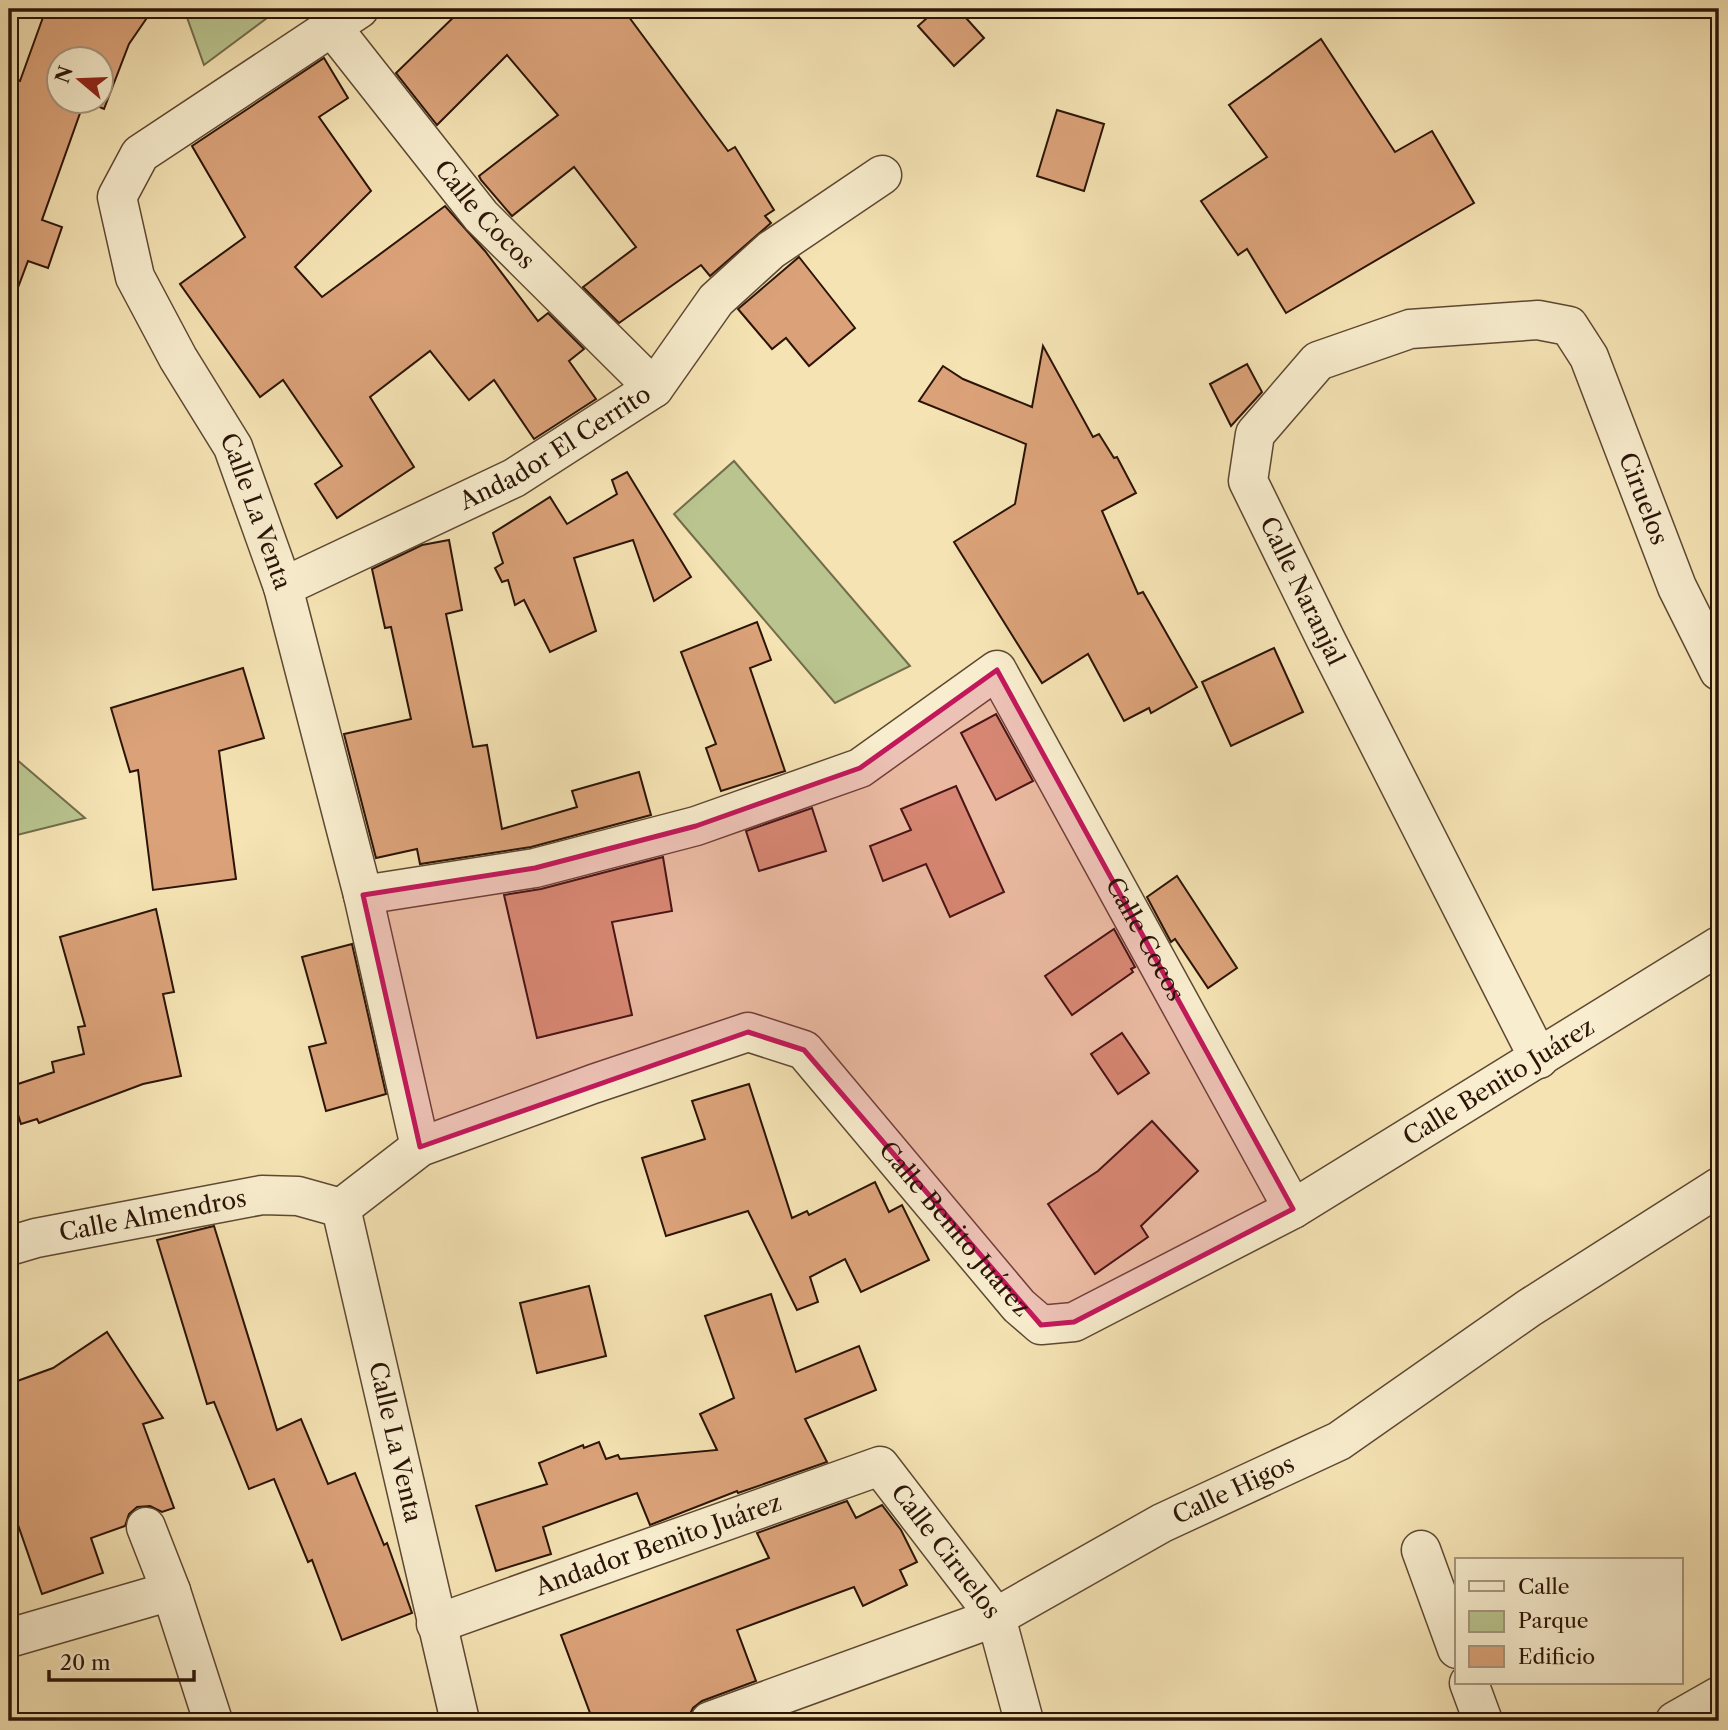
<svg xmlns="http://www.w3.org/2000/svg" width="1728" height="1730" viewBox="0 0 1728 1730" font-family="'Libre Caslon Text',serif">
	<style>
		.green { fill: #b9c48f; stroke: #726c4b; stroke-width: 2 }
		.building { fill: #dba279; stroke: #2b1407; stroke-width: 2 }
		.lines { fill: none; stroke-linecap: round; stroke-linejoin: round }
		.minor-casing { stroke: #5e4832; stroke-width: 41 }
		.minor { stroke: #f8edce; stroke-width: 38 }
		.marked { fill: #c2185b; fill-opacity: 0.2; stroke: #c2185b; stroke-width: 5; stroke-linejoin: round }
		.labels { text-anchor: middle; stroke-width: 5; stroke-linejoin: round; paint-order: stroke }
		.street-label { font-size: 24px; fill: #2b1407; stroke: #f8edce }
	</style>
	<rect width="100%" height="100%" fill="#f5e3b4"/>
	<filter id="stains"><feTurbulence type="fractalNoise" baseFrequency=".00286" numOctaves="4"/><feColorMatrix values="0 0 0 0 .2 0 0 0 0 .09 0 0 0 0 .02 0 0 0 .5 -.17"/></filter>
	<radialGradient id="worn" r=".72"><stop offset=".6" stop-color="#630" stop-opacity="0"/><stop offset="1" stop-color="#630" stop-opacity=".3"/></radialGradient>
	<!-- green -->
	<g class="green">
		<path d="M184,9H279L204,65Z"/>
		<path d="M734,461L910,666L835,703L674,514Z"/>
		<path d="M9,753L85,818L9,837Z"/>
	</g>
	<!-- building -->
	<g class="building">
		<path d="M46,9H153L129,44L104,109L88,102H102V60H60V102H84L42,220L62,227L48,268L28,261L14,298L9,297V76L20,81Z"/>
		<path d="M462,9H623L728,151L735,147L774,210L765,216L771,223L710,276L701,265L619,323L583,287L636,247L574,167L512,216L481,180L479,176L558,115L507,55L437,125L396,73Z"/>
		<path d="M937,9H958L984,38L954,66L918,26Z"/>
		<path d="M1321,39L1395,152L1432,131L1474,203L1286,313L1247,249L1238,255L1201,201L1267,157L1229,105Z"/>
		<path d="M324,58L348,98L319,117L371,191L295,267L322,297L445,206L485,251L538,321L548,313L584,349L569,361L596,399L534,439L494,380L469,400L430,351L370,397L414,467L337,518L315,484L342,466L283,380L260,397L180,284L245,237L192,146Z"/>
		<path d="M1057,110L1104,124L1084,191L1037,176Z"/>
		<path d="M799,257L855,328L809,366L786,338L772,349L738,309Z"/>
		<path d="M1043,346L1093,437L1099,434L1114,458L1117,457L1136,493L1102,511L1138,594L1143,592L1197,687L1151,713L1149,708L1124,721L1088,654L1042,683L954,542L1015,504L1026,444L919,401L943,366L963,379L1032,407Z"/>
		<path d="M1247,364L1262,392L1231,426L1210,384Z"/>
		<path d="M627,472L691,577L654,601L633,540L574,558L596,631L550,652L524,600L515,605L508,580L502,582L495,568L503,563L493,533L550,497L567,524L617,494L612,480Z"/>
		<path d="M449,540L462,610L446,614L473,747L487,745L502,829L577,807L572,791L639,772L651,815L531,847L420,864L417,849L376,858L344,734L411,719L391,627L385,628L372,569L422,545Z"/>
		<path d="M757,622L771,660L750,668L785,771L721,791L706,748L716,744L681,652Z"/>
		<path d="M1274,648L1303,712L1231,746L1202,682Z"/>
		<path d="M243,668L264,738L219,751L236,879L153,890L138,770L130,772L111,708Z"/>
		<path d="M996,714L1033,781L996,800L961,733Z"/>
		<path d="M956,786L1004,892L950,917L926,864L883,881L870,846L911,830L901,809Z"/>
		<path d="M812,808L826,851L759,871L746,831Z"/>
		<path d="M663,857L672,911L612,922L632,1015L537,1038L504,895L541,889Z"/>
		<path d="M1177,876L1237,968L1208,988L1175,939L1171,942L1147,897Z"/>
		<path d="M156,909L174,992L163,994L181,1076L143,1084L39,1123L37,1119L21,1124L9,1087L54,1072L52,1062L84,1054L78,1027L85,1026L60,937Z"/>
		<path d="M1114,929L1135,967L1131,969L1133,972L1072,1015L1045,976Z"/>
		<path d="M352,944L386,1094L326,1111L309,1047L326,1043L302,957Z"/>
		<path d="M1122,1033L1149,1073L1118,1094L1091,1054Z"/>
		<path d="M749,1084L792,1218L807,1211L809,1215L875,1182L889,1212L902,1205L929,1260L861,1292L845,1259L810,1277L818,1302L797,1310L748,1211L666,1236L642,1158L705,1139L692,1101Z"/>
		<path d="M1152,1121L1198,1171L1141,1226L1148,1237L1095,1274L1048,1204L1098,1171Z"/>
		<path d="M214,1226L277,1430L301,1419L328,1484L355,1473L384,1545L387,1543L412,1613L342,1640L312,1560L308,1562L274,1479L249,1489L214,1402L207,1404L157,1240Z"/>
		<path d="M589,1286L606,1356L537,1373L520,1303Z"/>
		<path d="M771,1294L796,1372L859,1346L876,1390L805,1419L827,1462L738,1493L737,1491L650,1525L637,1493L543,1527L551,1554L496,1571L476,1506L547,1484L539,1463L583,1445L584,1448L599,1442L606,1459L618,1455L620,1459L717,1450L700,1414L734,1398L705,1316Z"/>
		<path d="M107,1332L163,1418L143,1424L174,1508L162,1512L150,1506L137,1507L129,1514L125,1526L91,1538L103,1573L42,1594L9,1499V1384L53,1368Z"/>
		<path d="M847,1501L856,1518L882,1505L901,1530L917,1562L900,1570L907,1585L863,1606L854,1587L737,1630L756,1681L702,1701L693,1708L688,1718L680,1721H593L561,1635L769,1558L757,1533Z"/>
	</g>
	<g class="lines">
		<!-- minor casing -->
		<g class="minor-casing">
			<g id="minor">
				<path id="s1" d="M359,9L140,154L117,197L135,277L178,358L233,447L283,587L363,895L420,1147"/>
				<path id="s2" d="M332,27L481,216L654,388"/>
				<path id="s3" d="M283,587L514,478L654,388L716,300L771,250L882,175"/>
				<path id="s4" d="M363,895L535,868L696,826L860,768L997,670L1293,1209"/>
				<path id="s5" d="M1539,1059L1327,642L1248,481L1255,434L1318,361L1410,329L1538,320L1569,326L1589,357L1677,587L1719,671"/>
				<path id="s6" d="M341,1208L420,1147L593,1084L748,1032L804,1050L1019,1306L1041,1325L1074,1322L1293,1209L1719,946"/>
				<path id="s7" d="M9,1246L36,1238L262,1195L298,1196L341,1208L460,1721"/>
				<path d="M146,1527L171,1591L213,1721"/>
				<path d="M1421,1550L1457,1649"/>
				<path id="s8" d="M436,1624L880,1466L996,1617L1024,1721"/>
				<path d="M9,1638L171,1591"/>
				<path d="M1469,1683L1483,1721"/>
				<path id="s9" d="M710,1721L996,1617L1162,1523L1339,1441L1529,1308L1719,1187"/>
				<path d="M1675,1721L1719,1696"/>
			</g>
		</g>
		<!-- minor -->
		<use href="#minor" class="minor"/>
	</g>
	<!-- marked area -->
	<path class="marked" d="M997,670L1293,1209L1074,1322L1041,1325L804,1050L748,1032L420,1147L363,895L535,868L696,826L860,768Z"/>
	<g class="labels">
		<!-- street labels -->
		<g class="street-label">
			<text dy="8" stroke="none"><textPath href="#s2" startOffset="242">Calle Cocos</textPath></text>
			<text dy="8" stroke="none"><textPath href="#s3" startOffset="306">Andador El Cerrito</textPath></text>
			<text dy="8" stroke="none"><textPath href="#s5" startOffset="1237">Ciruelos</textPath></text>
			<text dy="8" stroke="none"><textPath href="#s1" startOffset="658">Calle La Venta</textPath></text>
			<text transform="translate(1302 591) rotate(64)" y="8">Calle Naranjal</text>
			<text dy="8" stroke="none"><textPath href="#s4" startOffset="990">Calle Cocos</textPath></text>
			<text dy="8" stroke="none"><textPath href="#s6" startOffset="1391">Calle Benito Juárez</textPath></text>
			<text dy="8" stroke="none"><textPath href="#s7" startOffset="147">Calle Almendros</textPath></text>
			<text dy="8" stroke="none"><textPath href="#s6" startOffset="740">Calle Benito Juárez</textPath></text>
			<text dy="8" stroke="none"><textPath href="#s7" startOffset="579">Calle La Venta</textPath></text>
			<text dy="8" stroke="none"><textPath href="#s9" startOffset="574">Calle Higos</textPath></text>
			<text dy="8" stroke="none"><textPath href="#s8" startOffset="236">Andador Benito Juárez</textPath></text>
			<text dy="8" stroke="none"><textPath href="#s8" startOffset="579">Calle Ciruelos</textPath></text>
		</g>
	</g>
	<!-- margin -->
	<rect width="1728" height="1730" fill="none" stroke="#f5e3b4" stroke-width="35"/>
	<rect x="10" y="10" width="1707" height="1709" fill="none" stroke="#2b1407" stroke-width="3.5"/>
	<rect x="18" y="18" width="1693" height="1695" fill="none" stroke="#2b1407" stroke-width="2"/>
	<!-- legend -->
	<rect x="1455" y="1558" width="228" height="126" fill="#f8edce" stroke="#a6967e" stroke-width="2"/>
	<rect x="1469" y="1581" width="35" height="10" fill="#f8edce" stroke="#a6967e" stroke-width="2"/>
	<text x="1518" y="1594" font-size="21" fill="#2b1407">Calle</text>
	<rect x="1469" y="1611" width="35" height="21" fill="#b9c48f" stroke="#a6967e" stroke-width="2"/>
	<text x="1518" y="1628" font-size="21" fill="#2b1407">Parque</text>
	<rect x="1469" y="1646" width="35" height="21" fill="#dba279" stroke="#a6967e" stroke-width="2"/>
	<text x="1518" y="1664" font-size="21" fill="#2b1407">Edificio</text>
	<!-- north arrow -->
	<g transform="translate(80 80) rotate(289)"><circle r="33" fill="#f8edce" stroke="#a6967e" stroke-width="2"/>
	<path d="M0-5L12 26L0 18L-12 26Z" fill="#8f2418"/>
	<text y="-10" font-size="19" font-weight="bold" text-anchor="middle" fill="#2b1407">N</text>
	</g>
	<!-- scale -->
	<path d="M49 1670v10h145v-10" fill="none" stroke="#2b1407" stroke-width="3.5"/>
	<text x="60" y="1670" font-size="21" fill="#2b1407" stroke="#f8edce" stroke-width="5" paint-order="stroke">20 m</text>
	<rect width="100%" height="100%" filter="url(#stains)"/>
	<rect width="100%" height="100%" fill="url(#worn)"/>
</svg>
